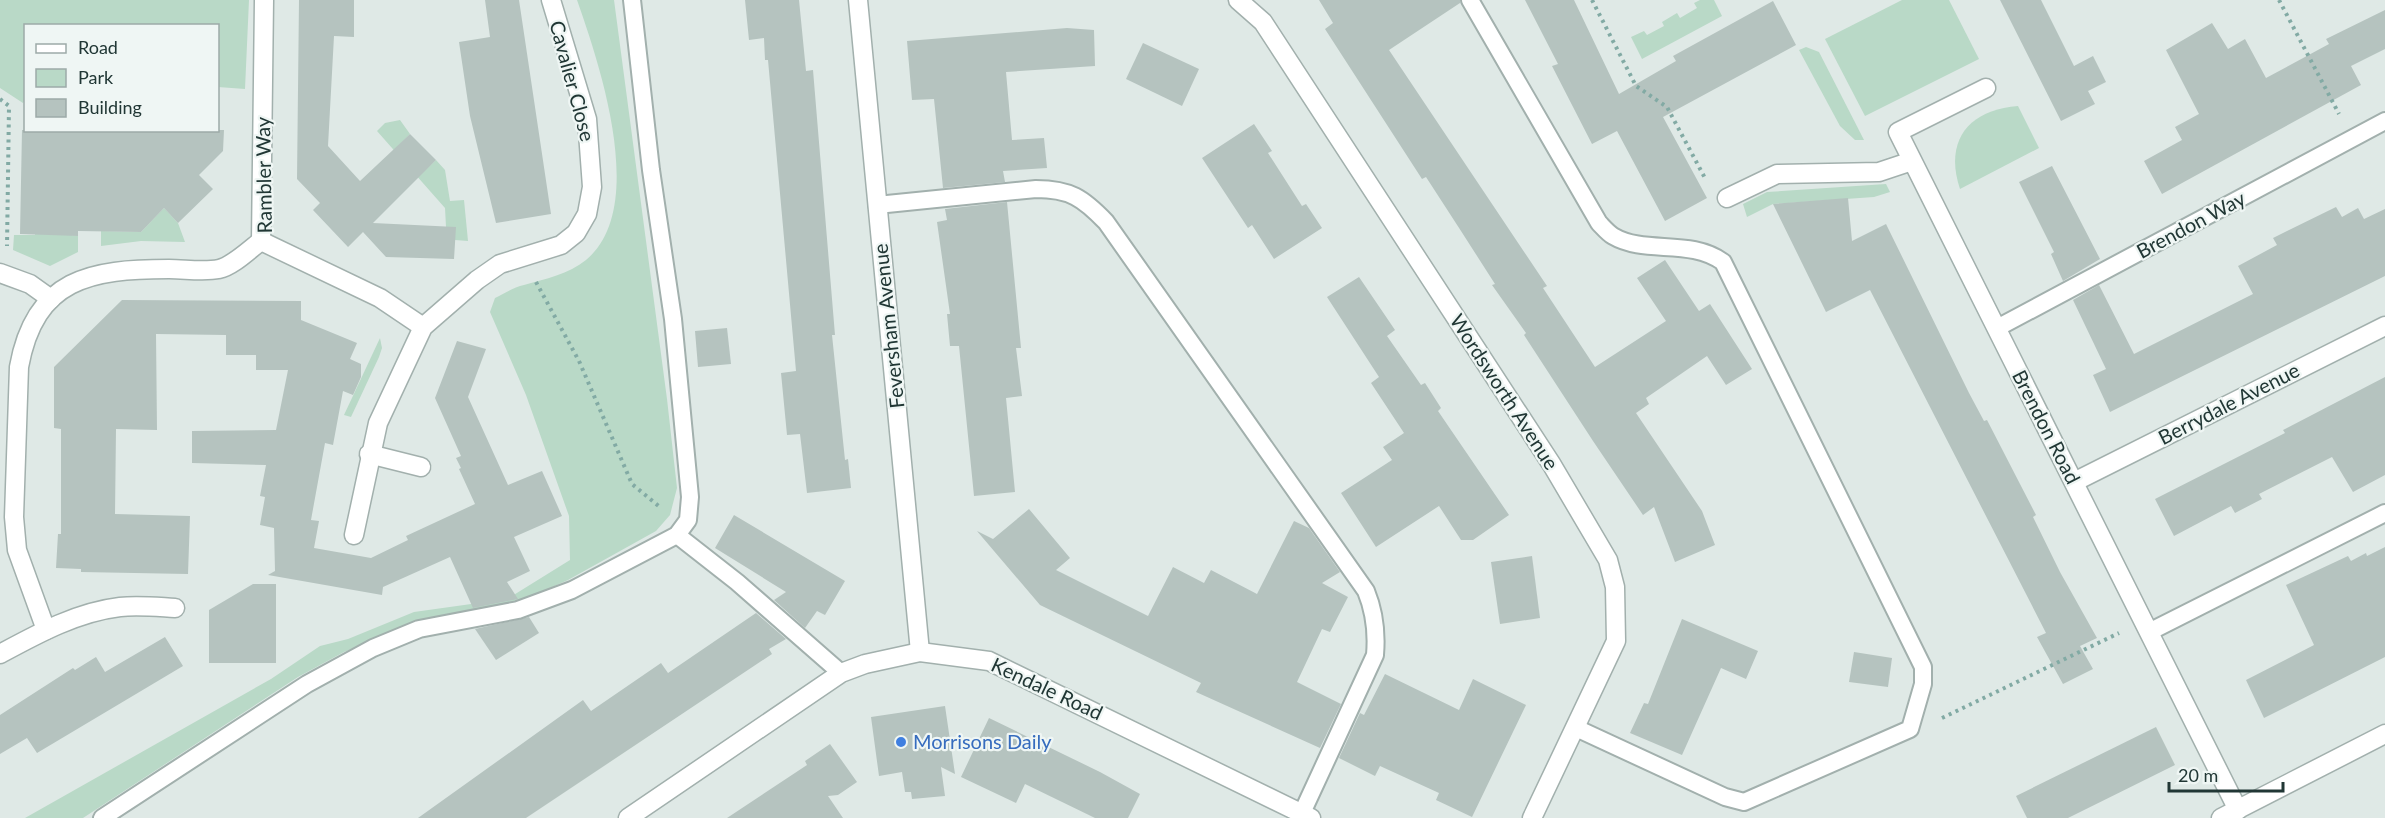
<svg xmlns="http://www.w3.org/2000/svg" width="2385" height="818" viewBox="0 0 2385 818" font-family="Lato,sans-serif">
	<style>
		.green { fill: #b9d9c7 }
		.building { fill: #b5c3bf }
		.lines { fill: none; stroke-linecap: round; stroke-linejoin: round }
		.lane-casing { stroke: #a2b0ad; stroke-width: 20 }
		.street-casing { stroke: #a2b0ad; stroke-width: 21 }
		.path { stroke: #82aaa4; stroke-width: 4; stroke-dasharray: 3 4.5; stroke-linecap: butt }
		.lane { stroke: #fff; stroke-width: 16 }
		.street { stroke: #fff; stroke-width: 18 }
		.shop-dot { fill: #3f7fe0; stroke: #eff6f4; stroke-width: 2 }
		.labels { text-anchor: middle; stroke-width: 4.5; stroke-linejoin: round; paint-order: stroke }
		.street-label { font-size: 20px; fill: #213735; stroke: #eff6f4 }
		.shop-label { font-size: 20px; fill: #366cbe; stroke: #eff6f4; text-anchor: start }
	</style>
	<rect width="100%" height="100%" fill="#dfe9e6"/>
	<!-- green -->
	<g class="green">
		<path d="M0,0H249L245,89L218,87V26H26V99L23,103L0,88Z"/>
		<path d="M577,0H614L667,399L677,488L670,515L656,531L568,580L512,605L422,621L344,652L298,677L83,818H25L271,679L320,646L348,639L414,612L507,599L570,560L569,516L526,395L490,312L495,298C504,294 514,287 524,285C545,279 569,274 586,260C649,208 599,63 577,0Z"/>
		<path d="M1700,0H1714L1722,16L1642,59L1631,37L1644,31L1647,35L1664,26L1662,22L1677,13L1680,18L1697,8L1694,3Z"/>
		<path d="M1902,0H1949L1979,59L1865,116L1825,39Z"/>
		<path d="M1806,47L1819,52L1864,140H1855L1840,126L1799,50Z"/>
		<path d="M2018,106L2039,148L1960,189C1944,141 1968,110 2018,106Z"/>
		<path d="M400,120L410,134L397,147L422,173L436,160L445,170L450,201L464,200L468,241L455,240L454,227H446L445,208L377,131L385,123Z"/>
		<path d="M1886,184L1890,192L1874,197L1773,204L1747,217L1743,204L1767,192Z"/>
		<path d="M164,208L178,223L185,242L141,241L101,246V231L141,232Z"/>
		<path d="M35,230L78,236V252L50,266L13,250L14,235H35Z"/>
		<path d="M380,338L382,348L379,357L351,417L344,415Z"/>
	</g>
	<!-- building -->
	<g class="building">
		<path d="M299,0H354V37L334,36L328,146L360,181L410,134L436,160L373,223L456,227L454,259L386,257L363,232L348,247L313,210L320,203L297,179Z"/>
		<path d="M485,0H519L551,214L496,223L470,116L459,42L490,37Z"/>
		<path d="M745,0H799L806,71L813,70L835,335H832L845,460L848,459L851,488L807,493L800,434L787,435L781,373L796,371L768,60H765L764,38L749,40Z"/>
		<path d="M1319,0H1460V3L1389,50L1547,286L1543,288L1595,367L1666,321L1637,278L1665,260L1699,311L1710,304L1752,369L1726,385L1707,356L1646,398L1649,404L1636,413L1702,511L1715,545L1675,562L1654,507L1643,515L1593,441L1524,335L1526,333L1492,285L1495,284L1461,231L1426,177L1422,179L1325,29L1333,23Z"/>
		<path d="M1525,0H1574L1619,94L1676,61L1673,56L1773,1L1796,45L1663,117L1707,198L1665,221L1617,131L1592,144L1552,66L1558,64Z"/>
		<path d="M2000,0H2041L2074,66L2093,56L2106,82L2088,91L2095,104L2061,121Z"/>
		<path d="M2385,10V49L2351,66L2361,85L2162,194L2144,161L2182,140L2175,127L2199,114L2166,50L2212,23L2228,49L2245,39L2266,78L2329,44L2326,39Z"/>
		<path d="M1067,28L1094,30L1095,66L1006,72L1012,140L1044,138L1047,168L1003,171L1005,182L943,188L934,99L912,100L907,41Z"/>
		<path d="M1143,43L1199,69L1182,106L1126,79Z"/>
		<path d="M1254,124L1272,151L1268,153L1302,206L1306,204L1322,228L1274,259L1252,225L1248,228L1202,158Z"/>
		<path d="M22,130H224L223,151L199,175L213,189L178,223L164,208L141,232L78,231V236L20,234Z"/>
		<path d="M2052,166L2100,259L2063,281L2051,254L2054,252L2019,182Z"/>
		<path d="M1848,198L1852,241L1886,224L1969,393L1984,421L1987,420L2036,515L2033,517L2060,572L2097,638L2080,646L2093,669L2063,684L2037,637L2046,633L1870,290L1826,312L1773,204Z"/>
		<path d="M1007,202L1021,348H1016L1022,396L1006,398L1015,492L974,496L959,346H950L947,314H950L937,222L947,220L945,209Z"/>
		<path d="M2336,207L2342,217L2358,208L2364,219L2385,209V276L2110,412L2093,375L2106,369L2073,300L2099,285L2134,354L2253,294L2238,266L2277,245L2273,238Z"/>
		<path d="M1359,277L1395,330L1387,336L1421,385L1425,383L1441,408L1438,411L1509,515L1473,540H1461L1439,506L1376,547L1341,493L1392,460L1383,447L1404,433L1371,383L1379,377L1327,297Z"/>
		<path d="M122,300L301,301V320L357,343L350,359L361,364V377L353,395L343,391L333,445L325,443L311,520L319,521L314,548L371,558L408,540L406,536L475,504L459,469L461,468L456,458L461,456L435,398L457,341L486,349L468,397L508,485L542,471L562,516L514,537L530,571L507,582L518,599L473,608L450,557L383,587L382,595L268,575L275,571L274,528L260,525L265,497L260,496L266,465L192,463V431L276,430L288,370H256V355H226V335L156,334L157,430L116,429L115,514L190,516L188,574L81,572V569L56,568L58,534H61V429L54,428V367Z"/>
		<path d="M727,328L731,364L698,367L695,331Z"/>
		<path d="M2385,377V475L2353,492L2332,457L2259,494L2262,499L2235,513L2231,506L2174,536L2155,499L2285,433L2283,430Z"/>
		<path d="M1029,509L1070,558L1056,570L1148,616L1173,567L1204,583L1211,570L1257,594L1294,521L1309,528L1340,572L1322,583L1348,597L1330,632L1322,629L1297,682L1341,704L1320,748L1196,692L1201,683L1040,605L977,531L993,539Z"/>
		<path d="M734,515L845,581L825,615L817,611L805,628L774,600L786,592L715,548Z"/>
		<path d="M2385,547V657L2264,718L2246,680L2314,645L2286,585L2348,556L2351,561L2366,553L2367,556Z"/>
		<path d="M1532,556L1540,618L1500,624L1491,562Z"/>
		<path d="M253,584H276V663H209V610Z"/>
		<path d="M756,613L786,639L769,649L772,654L526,818H418L583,700L591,711L661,663L668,673Z"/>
		<path d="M529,617L539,633L496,660L475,629Z"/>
		<path d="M1682,619L1758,651L1746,679L1721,668L1682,755L1630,733L1644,703L1648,704Z"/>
		<path d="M165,637L183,666L37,753L27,738L0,754V715L73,668L75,670L96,657L105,672Z"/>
		<path d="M1854,652L1892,658L1888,687L1849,682Z"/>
		<path d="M1385,674L1459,710L1473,679L1526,705L1472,817L1436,800L1439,793L1380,766L1375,776L1339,758L1360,713L1364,715Z"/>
		<path d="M945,706L955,774L941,767L945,796L912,799L911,792H905L902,772L879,776L871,717Z"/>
		<path d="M989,718L1100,772L1140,794L1128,818H1095L1025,784L1016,803L961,777Z"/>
		<path d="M2156,727L2175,765L2068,818H2027L2016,796Z"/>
		<path d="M830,744L857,782L838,795L828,796L843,818H727L807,765L805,761Z"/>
	</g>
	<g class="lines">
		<!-- lane casing -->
		<g class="lane-casing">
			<g id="lane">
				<path d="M1470,0L1599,223C1603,227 1608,233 1613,236C1645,255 1690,238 1723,262L1923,667V684L1910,729L1744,802L1725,797L1576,728"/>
				<path d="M877,205L1036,189C1070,189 1083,198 1106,222L1366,591C1375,613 1377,632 1375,655L1302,813"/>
				<path d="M1997,328L2385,121"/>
				<path d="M677,535L737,582L841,673"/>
				<path d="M2149,632L2385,513"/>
				<path d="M102,818L307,684L373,648L419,629L518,610L572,590L677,535L688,520L690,497L673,319L651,170L632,0"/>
			</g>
		</g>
		<!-- street casing -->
		<g class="street-casing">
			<g id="street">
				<path d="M858,0L920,652"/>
				<path d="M1238,0L1263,22L1552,465L1608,560L1615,587L1616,641L1532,818"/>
				<path d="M1986,88L1898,132L2238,810"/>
				<path d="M1727,198L1777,174L1879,172L1912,161"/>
				<path d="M261,241L264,0"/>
				<path d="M261,241L380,298L423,327"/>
				<path d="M0,273L30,284L51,299"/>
				<path d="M369,454L421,467"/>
				<path d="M2074,482L2385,326"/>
				<path d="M354,535L378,423L423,327L477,280L500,264L561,245L576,233L587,214L592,187L587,119L551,0"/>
				<path d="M46,630L17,550L14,517L19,367C35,278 91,269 169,269C185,269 204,272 219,269C233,266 250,249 261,241"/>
				<path d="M0,654C37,634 77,612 120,607C138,605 157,607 175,608"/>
				<path d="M628,818L841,673L865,664L920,652L989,661L1311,818"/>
				<path d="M2221,818L2385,734"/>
			</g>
		</g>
		<!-- path -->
		<g class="path">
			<path d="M1592,0L1636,86L1667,107L1706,180"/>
			<path d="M2279,0L2339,114"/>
			<path d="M0,99L9,106L7,246"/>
			<path d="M536,282L579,361L632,484L661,508"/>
			<path d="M1942,718L2119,633"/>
		</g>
		<!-- lane -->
		<use href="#lane" class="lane"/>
		<!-- street -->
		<use href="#street" class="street"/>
	</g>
	<!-- markers -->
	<circle class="shop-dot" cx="901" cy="742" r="6"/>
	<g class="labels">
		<!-- street labels -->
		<g class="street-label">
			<text transform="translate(572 81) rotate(75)" y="7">Cavalier Close</text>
			<text transform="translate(264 175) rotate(-91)" y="7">Rambler Way</text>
			<text transform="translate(2191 225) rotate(-28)" y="7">Brendon Way</text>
			<text transform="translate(889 326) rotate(-96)" y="7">Feversham Avenue</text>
			<text transform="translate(1504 392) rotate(57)" y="7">Wordsworth Avenue</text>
			<text transform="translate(2229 404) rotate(-27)" y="7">Berrydale Avenue</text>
			<text transform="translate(2046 427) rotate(63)" y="7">Brendon Road</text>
			<text transform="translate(1047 689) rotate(25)" y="7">Kendale Road</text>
		</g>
		<!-- shop labels -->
		<g class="shop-label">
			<text x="913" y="749">Morrisons Daily</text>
		</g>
	</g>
	<!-- legend -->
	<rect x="24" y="24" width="195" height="108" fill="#eff6f4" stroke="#9daaa8" stroke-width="1.5"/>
	<rect x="36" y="44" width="30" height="9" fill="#ffffff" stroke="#9daaa8" stroke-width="1.5"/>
	<text x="78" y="54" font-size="18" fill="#213735">Road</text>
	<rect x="36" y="69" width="30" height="18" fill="#b9d9c7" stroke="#9daaa8" stroke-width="1.5"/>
	<text x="78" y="84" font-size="18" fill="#213735">Park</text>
	<rect x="36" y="99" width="30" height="18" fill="#b5c3bf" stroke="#9daaa8" stroke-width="1.5"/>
	<text x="78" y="114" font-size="18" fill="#213735">Building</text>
	<!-- scale -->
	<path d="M2169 782v9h114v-9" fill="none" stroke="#213735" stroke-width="3"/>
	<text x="2178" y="782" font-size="18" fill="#213735" stroke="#eff6f4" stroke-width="4.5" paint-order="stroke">20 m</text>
</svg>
